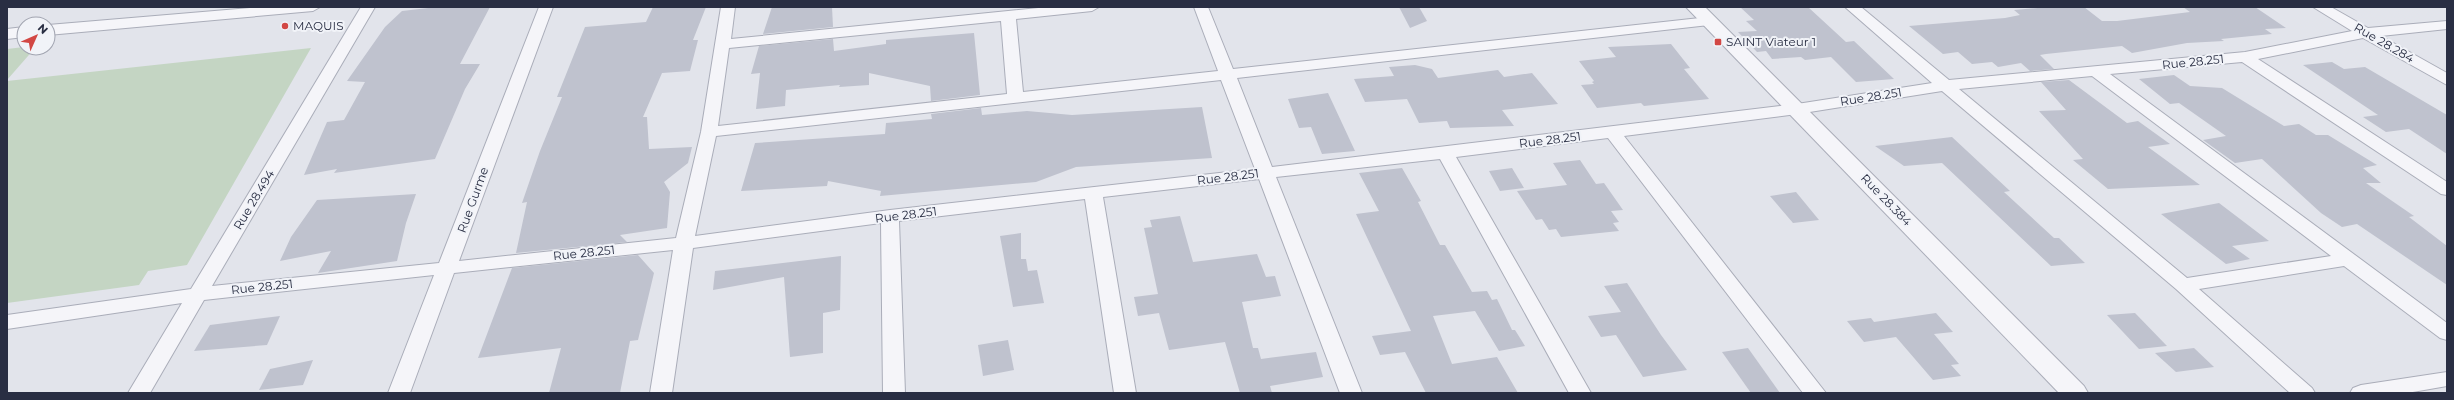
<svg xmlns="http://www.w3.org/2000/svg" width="2454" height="400" viewBox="0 0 2454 400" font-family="Montserrat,sans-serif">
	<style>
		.green { fill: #c4d5c3 }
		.building { fill: #bfc2ce }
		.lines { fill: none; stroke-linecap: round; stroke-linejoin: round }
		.minor-casing { stroke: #aaadb9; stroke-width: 2 }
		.tertiary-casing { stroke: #aaadb9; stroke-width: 2 }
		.minor { fill: #f5f5f9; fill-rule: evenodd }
		.tertiary { fill: #f5f5f9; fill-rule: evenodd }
		.poi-dot { fill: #d24744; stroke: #f1f3f8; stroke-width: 1.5 }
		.labels { text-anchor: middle; stroke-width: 4; stroke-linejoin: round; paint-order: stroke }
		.poi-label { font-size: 12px; fill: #292e43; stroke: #f1f3f8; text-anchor: start }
		.street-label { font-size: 12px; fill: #292e43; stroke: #f1f3f8 }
	</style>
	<rect width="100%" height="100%" fill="#e2e4eb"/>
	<!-- green -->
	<g class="green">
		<path d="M24,47L35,48L7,80V49Z"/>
		<path d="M311,48L187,265L148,271L139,285L7,303V81Z"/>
	</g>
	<!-- building -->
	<g class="building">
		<path d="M437,7H490L460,64H480L465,89L435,159L334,173L337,169L304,175L327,122L344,120L365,82L347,81L385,27L402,11Z"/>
		<path d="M653,7H706L693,40H698L690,71L662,73L643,117H647L649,149L692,147L688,163L664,182L670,192L667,228L620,235L627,242L516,253L527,202L522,203L540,151L562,97H557L585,27L646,22Z"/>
		<path d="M772,7H832L833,27L763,34Z"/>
		<path d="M1399,7H1419L1427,21L1410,28Z"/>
		<path d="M1740,7H1808L1846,42L1854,41L1894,79L1856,82L1831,57L1805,60L1801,57L1772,59L1766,51L1757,52L1738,32L1757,31L1746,21L1754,20Z"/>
		<path d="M2049,7H2084L2102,21H2117L2190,12L2183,7H2255L2286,28L2265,29L2272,34L2221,39L2224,41L2187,43L2132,53L2122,46L2046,54L2040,55L2054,69L2030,71L2021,63L1998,67L1992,62L1972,64L1958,52L1943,54L1909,26L2005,18L2020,15L2014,10Z"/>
		<path d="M974,33L980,95L931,101L930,86L869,73V85L839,87L840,85L786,90L785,106L756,109L760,73L751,74L759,46L833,39L834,51L886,44V40Z"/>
		<path d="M1671,44L1690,68L1684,69L1709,99L1644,106L1641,103L1597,108L1581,85L1594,84L1592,82L1594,81L1579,61L1616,57L1608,47Z"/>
		<path d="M2332,62L2344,69L2365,67L2447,115V154L2409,129L2386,132L2363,117L2378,115L2303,65Z"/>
		<path d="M1415,65L1432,69L1438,78L1498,70L1504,77L1532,73L1558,104L1502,110L1514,126L1450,128L1447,121L1419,123L1407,99L1365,102L1354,79L1394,76L1389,67Z"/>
		<path d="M2174,75L2190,86L2222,88L2284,126L2299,124L2316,135H2328L2377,165L2363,168L2381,183H2366L2414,216L2409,217L2447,246V285L2357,224L2342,227L2321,213L2262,159L2235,163L2203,140L2226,136L2179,103L2170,104L2139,79Z"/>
		<path d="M2069,80L2127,123L2138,121L2170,144L2148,147L2200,185L2108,189L2073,160L2083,159L2039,111L2066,110L2041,82Z"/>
		<path d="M1328,93L1355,151L1322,154L1311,127L1299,128L1288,99Z"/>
		<path d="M1202,107L1212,158L1076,167L1036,182L880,196L881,191L828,181L827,186L741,191L755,143L885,134L886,123L932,119L931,114L981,108L982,115L1027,111L1072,115Z"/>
		<path d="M1952,137L2010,191L2004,192L2054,238H2059L2085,263L2051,266L1942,163L1904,166L1875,146Z"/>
		<path d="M1580,160L1596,184L1604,183L1623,210L1611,211L1619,222L1613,223L1619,231L1561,237L1556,229L1549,230L1542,219L1536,220L1517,191L1567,185L1553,163Z"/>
		<path d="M1402,168L1421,201L1418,202L1440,245H1445L1472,292L1487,291L1492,300L1497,299L1512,330H1515L1525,346L1499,351L1475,311L1433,316L1452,364L1497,357L1518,393H1426L1405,352L1380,355L1372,336L1411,331L1356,214L1379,211L1359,173Z"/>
		<path d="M1512,168L1524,188L1500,191L1489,171Z"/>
		<path d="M1796,192L1819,220L1793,223L1770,196Z"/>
		<path d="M416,194L406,223L397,261L318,273L331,251L280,261L291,237L317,200Z"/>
		<path d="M2219,203L2269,241L2232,246L2250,259L2226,264L2161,214Z"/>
		<path d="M1180,216L1193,262L1257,254L1266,277L1275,276L1281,296L1242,302L1253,348H1258L1261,359L1316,352L1323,377L1270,386L1272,393H1240L1225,342L1169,350L1159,313L1138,316L1134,297L1158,294L1144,228L1152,227L1150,220Z"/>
		<path d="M1021,233V259H1026L1028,271L1037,270L1044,303L1013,307L1000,236Z"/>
		<path d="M638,255L654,273L638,340L630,341L620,393H549L561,348L478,358L512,268Z"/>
		<path d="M841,256L840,310L823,313V353L790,357L784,277L713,290L715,271Z"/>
		<path d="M1627,283L1661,335L1687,370L1643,377L1616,335L1601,337L1588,316L1621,312L1604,286Z"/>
		<path d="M1936,313L1953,332L1934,334L1959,364L1951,365L1961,376L1933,380L1896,337L1864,342L1847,321L1871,318L1874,322Z"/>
		<path d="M2135,313L2167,346L2139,349L2107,315Z"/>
		<path d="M280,316L267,345L194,351L210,325Z"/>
		<path d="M1008,340L1014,370L983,376L978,345Z"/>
		<path d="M1748,348L1780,393H1751L1722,352Z"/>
		<path d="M2194,348L2214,367L2176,372L2155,353Z"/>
		<path d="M313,360L303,385L259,390L270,369Z"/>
	</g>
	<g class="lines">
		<!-- minor casing -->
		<g class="minor-casing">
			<g id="minor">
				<path d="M262,7H320L313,11L48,35V25Z"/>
				<path d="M361,7H375L212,286L439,263L539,7H553L459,261L676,238L701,132L721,7H735L731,39L1048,7H1099L1092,11L1016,19L1023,92L1218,71L1194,7H1208L1233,69L1709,17L1716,21L1709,25L1237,78L1272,167L1797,104L1932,83L1845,7H1861L1949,80L2245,52L2352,31L2313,7H2331L2368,28L2447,21V29L2381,36L2447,73V85L2363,38L2258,59L2447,182V195L2441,194L2242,62L2110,74L2447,323V340L2440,338L2344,266L2199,289L2312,388L2315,393H2290L2176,289L1942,91L1797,114L1624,136L1826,393H1803L1608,138L1456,157L1591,393H1569L1440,159L1276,177L1362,393H1340L1259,179L1103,197L1136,393H1114L1085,199L899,221L905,393H883L881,223L693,248L672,393H650L673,250L454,273L410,393H388L434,275L204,300L150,393H128L182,303L7,329V315L191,289ZM1001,21L1007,94L718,126L729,48ZM2092,76L2331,256L2187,278L1959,89ZM1221,80L1255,169L890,210L695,236L716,136Z"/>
				<path d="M24,27V37L7,39V29Z"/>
				<path d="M2447,372V386L2407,393H2350L2353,388L2361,385Z"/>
			</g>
		</g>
		<!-- tertiary casing -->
		<g class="tertiary-casing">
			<path id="tertiary" d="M1686,7H1705L2084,386L2088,393H2059Z"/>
		</g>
		<!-- minor -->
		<use href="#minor" class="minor"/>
		<!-- tertiary -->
		<use href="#tertiary" class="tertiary"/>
	</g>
	<!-- markers -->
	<g class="poi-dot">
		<circle cx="285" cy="26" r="4"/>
		<rect x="1714" y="38" width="8" height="8" rx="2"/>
	</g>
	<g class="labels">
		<!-- poi labels -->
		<g class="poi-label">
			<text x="293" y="30">MAQUIS</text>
			<text x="1726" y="46">SAINT Viateur 1</text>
		</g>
		<!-- street labels -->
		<g class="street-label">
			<text transform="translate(2384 43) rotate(30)" y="4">Rue 28.284</text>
			<text transform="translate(2193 62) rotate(-6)" y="4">Rue 28.251</text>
			<text transform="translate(1871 97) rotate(-9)" y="4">Rue 28.251</text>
			<text transform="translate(1550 140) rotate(-7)" y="4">Rue 28.251</text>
			<text transform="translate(1228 177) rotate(-7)" y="4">Rue 28.251</text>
			<text transform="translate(254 200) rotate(-59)" y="4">Rue 28.494</text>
			<text transform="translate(473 200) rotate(-70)" y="4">Rue Gurme</text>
			<text transform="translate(1886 200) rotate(46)" y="4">Rue 28.384</text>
			<text transform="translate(906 215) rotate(-7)" y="4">Rue 28.251</text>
			<text transform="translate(584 253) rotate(-6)" y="4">Rue 28.251</text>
			<text transform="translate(262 287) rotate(-6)" y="4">Rue 28.251</text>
		</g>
	</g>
	<!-- border -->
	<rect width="2454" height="400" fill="none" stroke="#292e43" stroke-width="16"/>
	<!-- north arrow -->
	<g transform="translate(36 36) rotate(45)"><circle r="19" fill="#f1f3f8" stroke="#a1a4b0"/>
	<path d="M0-3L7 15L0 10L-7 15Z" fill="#d24744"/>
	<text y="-6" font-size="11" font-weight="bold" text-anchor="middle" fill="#292e43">N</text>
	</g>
</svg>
